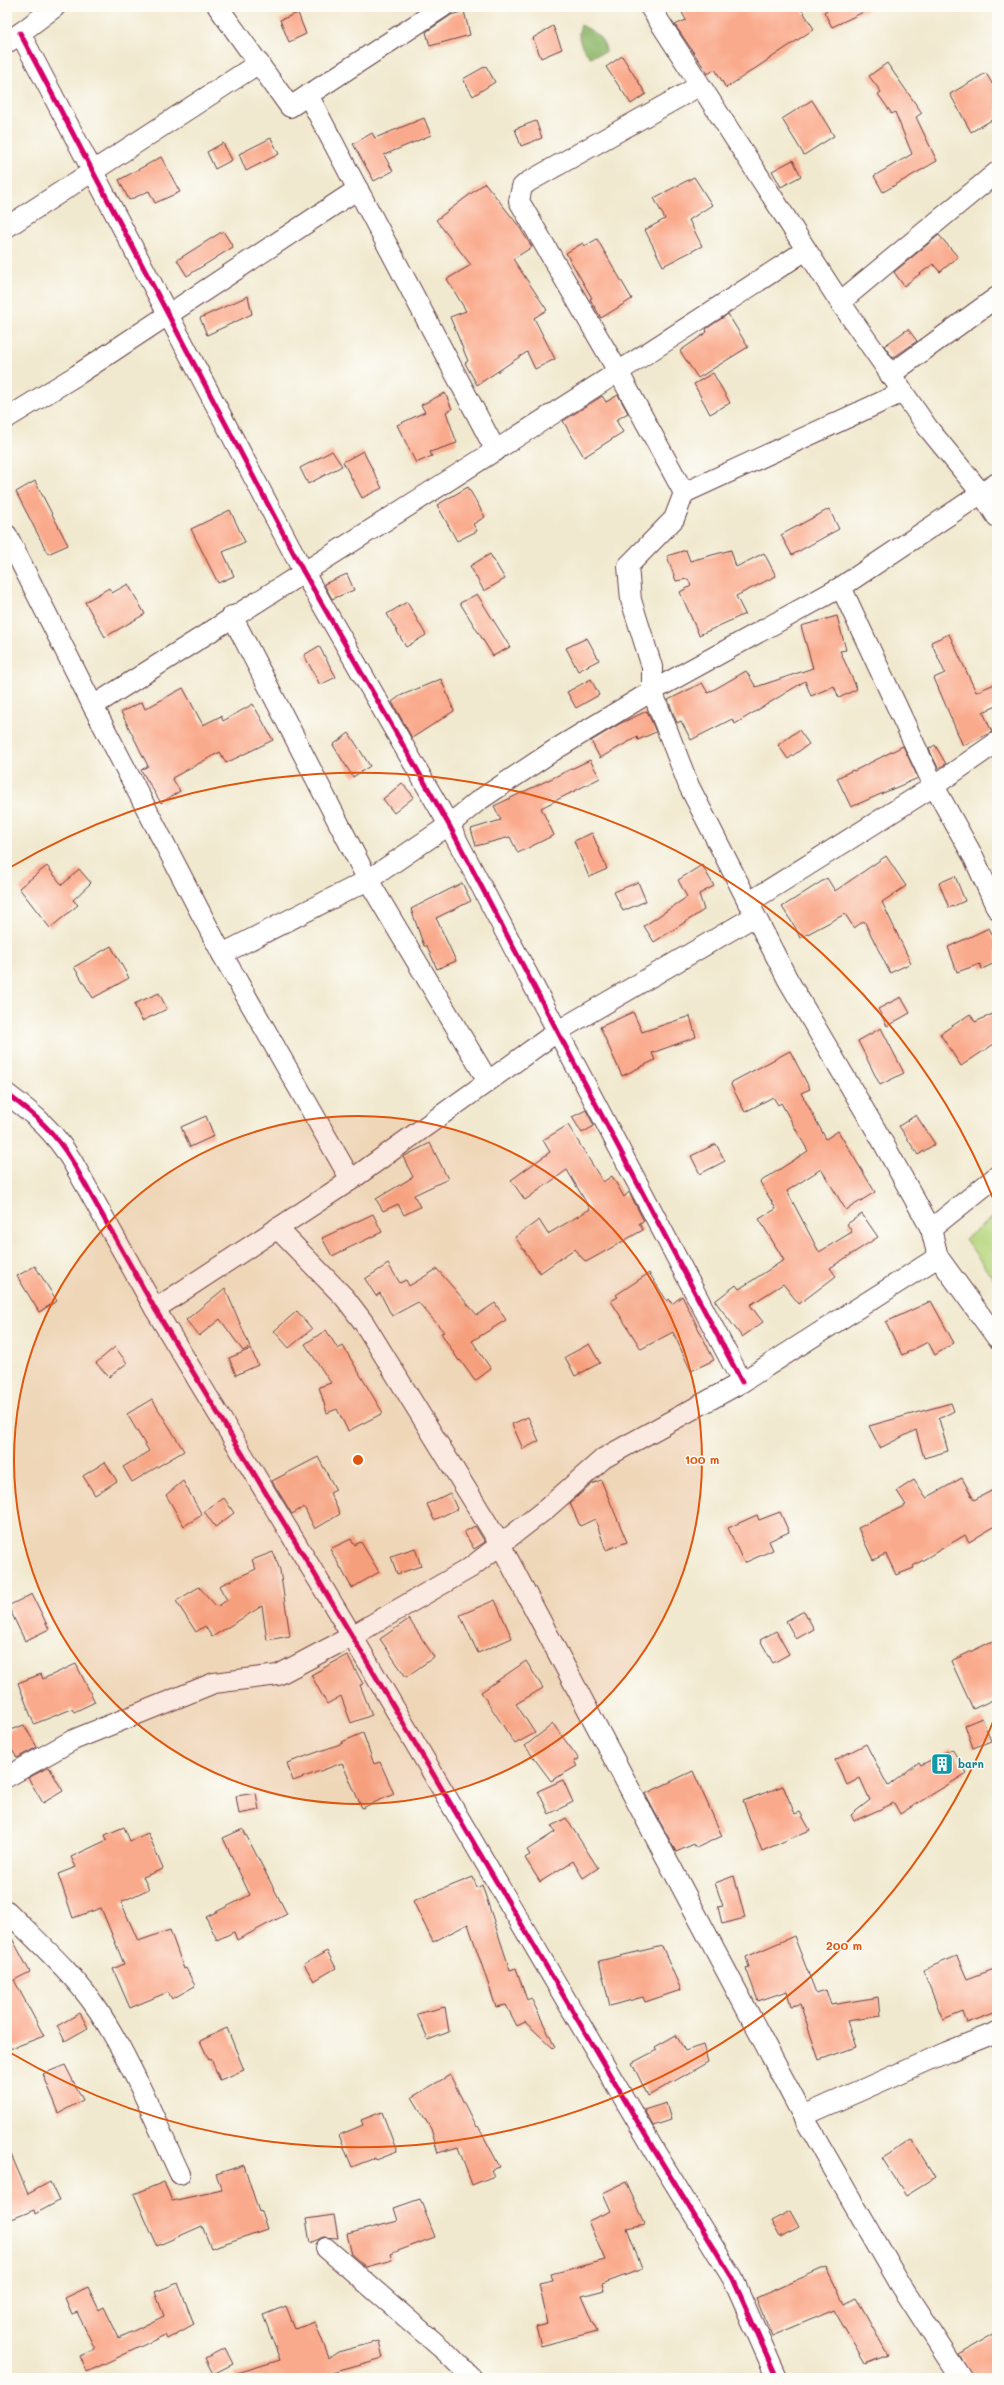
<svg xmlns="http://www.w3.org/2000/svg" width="1004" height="2385" viewBox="0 0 1004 2385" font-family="Mali,sans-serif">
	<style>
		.green { fill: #b6d67d; stroke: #807a54 }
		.forest { fill: #90b76c; stroke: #6d6b4c }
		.building { fill: #faaa8c }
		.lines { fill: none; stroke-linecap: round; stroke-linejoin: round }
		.minor-casing { stroke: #633d44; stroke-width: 22 }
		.minor { stroke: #fff; stroke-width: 20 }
		.cycleway-casing { stroke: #fdfcf7; stroke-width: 8 }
		.cycleway { stroke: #d6006c; stroke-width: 5 }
		.ring { fill: none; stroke: #e0560e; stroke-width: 2 }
		.labels { text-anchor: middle; stroke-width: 3; stroke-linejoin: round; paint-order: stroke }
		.culture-label { font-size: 11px; font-weight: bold; fill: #0d838f; stroke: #fdfcf7; text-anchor: start }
		.centre { fill: #e0560e; stroke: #fdfcf7; stroke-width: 2 }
		.ring-label { font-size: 12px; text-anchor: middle; font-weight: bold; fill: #e0560e; stroke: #fdfcf7; stroke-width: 3; stroke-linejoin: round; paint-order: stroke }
	</style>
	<rect width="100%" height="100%" fill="#fdfcf7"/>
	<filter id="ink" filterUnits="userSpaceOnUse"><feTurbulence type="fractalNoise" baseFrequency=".025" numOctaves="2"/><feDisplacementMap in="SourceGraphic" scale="8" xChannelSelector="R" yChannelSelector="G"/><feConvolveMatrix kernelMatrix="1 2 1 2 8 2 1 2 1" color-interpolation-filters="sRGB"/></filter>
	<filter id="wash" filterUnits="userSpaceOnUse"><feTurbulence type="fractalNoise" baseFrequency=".012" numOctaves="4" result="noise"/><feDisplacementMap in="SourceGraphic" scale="16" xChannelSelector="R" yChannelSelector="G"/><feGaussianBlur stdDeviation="0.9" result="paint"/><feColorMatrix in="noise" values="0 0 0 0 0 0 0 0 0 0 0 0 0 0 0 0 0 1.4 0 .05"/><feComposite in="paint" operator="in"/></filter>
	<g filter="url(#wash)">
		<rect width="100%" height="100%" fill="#f1e9cf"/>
		<!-- green -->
		<path class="green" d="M997,1214V1284L965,1239Z"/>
		<!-- forest -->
		<path class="forest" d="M581,25C593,31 605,38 606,52L590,57C581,47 576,38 581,25Z"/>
		<g id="blocks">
			<!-- building -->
			<g class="building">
				<path d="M679,7H800L814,29L726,88L715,69L708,74L675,25L686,20Z"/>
				<path d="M834,7H874L832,27L824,12Z"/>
				<path d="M464,11L470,35L430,46L426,32L451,15Z"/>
				<path d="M298,13L306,34L289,42L280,20Z"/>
				<path d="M553,26L562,49L541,58L533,38Z"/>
				<path d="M622,56L646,94L631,104L606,67Z"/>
				<path d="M887,63L922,113L916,117L937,161L883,192L874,176L912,154L895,112L892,114L878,94L881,92L869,76Z"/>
				<path d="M486,66L495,82L473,96L463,79Z"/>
				<path d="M986,73L997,92V117L971,132L950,94Z"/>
				<path d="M812,100L834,136L804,155L782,119Z"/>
				<path d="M424,118L431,135L384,155L393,171L374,181L353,144L372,133L375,138Z"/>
				<path d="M536,121L542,138L521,146L515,129Z"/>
				<path d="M271,138L279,154L246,171L239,154Z"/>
				<path d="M223,143L232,160L215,169L207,152Z"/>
				<path d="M161,157L180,192L155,203L149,191L129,200L119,180Z"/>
				<path d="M793,160L801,176L781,187L772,171Z"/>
				<path d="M694,177L712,205L689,220L702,246L663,266L645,230L665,219L654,198Z"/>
				<path d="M485,183L518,225L532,247L513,259L547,310L534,318L555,359L535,369L527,352L477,385L465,363L468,361L450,317L466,311L447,279L471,265L436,220Z"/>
				<path d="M223,231L233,247L187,276L177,260Z"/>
				<path d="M939,235L958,257L940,272L933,264L904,286L894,272Z"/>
				<path d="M597,239L632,299L601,318L590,299L592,298L566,253L583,243L585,246Z"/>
				<path d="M248,296L252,314L207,335L200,318Z"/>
				<path d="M728,314L748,347L698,378L680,351L707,332L706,329Z"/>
				<path d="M908,329L917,341L893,358L884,346Z"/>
				<path d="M713,373L730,403L710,414L694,384Z"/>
				<path d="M445,393L452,409L446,412L457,443L430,452L432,456L416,463L397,425L425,412L421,405Z"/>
				<path d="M618,395L628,413L616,420L623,432L584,457L563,421L602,396L606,402Z"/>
				<path d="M332,451L342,466L308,484L300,468Z"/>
				<path d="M363,451L382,488L362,498L343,462Z"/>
				<path d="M35,481L68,545L48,554L16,492Z"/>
				<path d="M468,487L485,517L473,524L477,531L457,541L437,505Z"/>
				<path d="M829,509L839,529L792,555L781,535Z"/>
				<path d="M230,510L245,542L223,552L234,576L218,583L191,529Z"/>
				<path d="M686,550L690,561L731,550L736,567L764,553L776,576L736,596L745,614L699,635L680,592L691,586L688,579L676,581L667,556Z"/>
				<path d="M490,554L505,579L484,591L470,566Z"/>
				<path d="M347,574L354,590L332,599L324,584Z"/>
				<path d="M128,584L145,614L105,637L85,602L109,588L112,593Z"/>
				<path d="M477,594L510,647L493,656L460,603Z"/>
				<path d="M407,602L426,635L406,647L387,614Z"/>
				<path d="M837,616L846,650L840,651L857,689L839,698L834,686L811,696L805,681L735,724L732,719L691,740L681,721L677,723L668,700L702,683L708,693L746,671L756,687L813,668L801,626Z"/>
				<path d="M949,634L976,692L997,683V706L983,712L992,732L963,746L934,678L945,673L931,642Z"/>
				<path d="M587,638L599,660L578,671L566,648Z"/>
				<path d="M319,646L336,677L320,685L304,655Z"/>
				<path d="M441,679L454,711L412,738L392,702L400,696Z"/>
				<path d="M591,679L599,695L576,708L567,692Z"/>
				<path d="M183,688L203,725L221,716L223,721L253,704L273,740L226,763L220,752L172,778L180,791L161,803L141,770L148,766L121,712L142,702L145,709Z"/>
				<path d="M647,711L656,732L638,740L637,737L600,758L591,741L621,723Z"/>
				<path d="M799,730L809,744L788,759L778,745Z"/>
				<path d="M349,733L370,766L353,777L333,745Z"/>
				<path d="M935,745L946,764L938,768L929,749Z"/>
				<path d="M903,746L918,778L851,807L837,778L853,770L854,771Z"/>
				<path d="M590,760L600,778L541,808L554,835L518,853L510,837L476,846L471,829L501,820L494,806Z"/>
				<path d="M402,783L414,797L394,813L383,799Z"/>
				<path d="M592,833L607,869L589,877L574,841Z"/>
				<path d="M886,856L906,886L882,902L911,963L890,973L864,921L854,928L845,914L800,938L795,927L782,907L827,878L835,891Z"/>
				<path d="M702,865L714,886L699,894L704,910L654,942L644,926L687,897L678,880Z"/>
				<path d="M47,866L62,885L79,869L91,883L73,900L78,905L50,928L19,888Z"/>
				<path d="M955,876L965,901L949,908L939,883Z"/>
				<path d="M638,882L646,901L623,911L614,892Z"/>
				<path d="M462,883L471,901L436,918L456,961L437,969L427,946H424L411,909Z"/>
				<path d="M989,928L997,945V962L982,969L980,964L957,972L948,947Z"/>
				<path d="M111,946L129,978L93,998L74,967Z"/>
				<path d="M159,993L167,1009L142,1021L134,1004Z"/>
				<path d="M901,997L910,1013L887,1026L878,1009Z"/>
				<path d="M633,1012L642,1032L690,1016L696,1037L652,1053L655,1060L622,1076L600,1027Z"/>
				<path d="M997,1012V1042L961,1066L940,1034L970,1014L975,1022Z"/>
				<path d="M881,1028L904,1073L880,1085L858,1041Z"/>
				<path d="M790,1051L810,1089L801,1093L826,1139L838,1131L875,1192L846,1210L821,1169L787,1191L819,1252L852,1232L847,1224L862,1214L878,1237L830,1268L836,1276L799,1304L783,1284L750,1305L763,1322L742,1337L715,1301L736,1285L739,1289L784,1260L759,1219L776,1209L760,1182L808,1151L781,1103L778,1105L773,1097L745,1112L731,1085L732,1082Z"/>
				<path d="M586,1110L594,1126L582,1133L572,1117Z"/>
				<path d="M916,1115L935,1144L918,1155L899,1126Z"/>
				<path d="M206,1116L214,1136L190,1147L181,1127Z"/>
				<path d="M568,1125L603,1182L612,1176L624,1197L629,1192L644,1221L639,1223L643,1230L586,1262L574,1249L540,1273L515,1237L539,1220L548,1234L590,1209L567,1170L525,1200L511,1180L550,1152L543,1140Z"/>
				<path d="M430,1143L448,1179L414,1195L420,1207L404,1215L398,1204L383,1211L376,1199L413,1177L403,1157Z"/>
				<path d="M716,1144L725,1161L700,1174L691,1156Z"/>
				<path d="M373,1214L382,1232L332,1256L322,1238Z"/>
				<path d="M388,1264L400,1283L406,1280L409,1286L437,1269L477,1315L495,1303L506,1320L472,1341L491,1369L475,1381L460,1360L459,1361L441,1333L444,1332L418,1302L392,1316L380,1293L376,1296L365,1279Z"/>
				<path d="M35,1266L57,1301L39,1312L17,1276Z"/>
				<path d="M649,1273L667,1301L669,1299L672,1304L682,1296L714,1360L691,1371L673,1332L641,1349L611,1301L618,1297L616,1295Z"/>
				<path d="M225,1288L250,1347L243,1351L220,1319L199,1336L186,1320Z"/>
				<path d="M931,1301L954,1343L935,1355L928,1342L902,1355L886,1322Z"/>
				<path d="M297,1311L312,1329L289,1348L274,1331Z"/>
				<path d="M326,1330L338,1349L343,1346L383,1413L348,1431L337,1409L327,1413L319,1387L331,1383L305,1344Z"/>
				<path d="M589,1344L600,1363L575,1376L565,1357Z"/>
				<path d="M115,1347L127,1363L109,1377L96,1363Z"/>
				<path d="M251,1349L258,1365L236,1375L229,1358Z"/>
				<path d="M152,1399L184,1451L132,1482L123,1467L149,1451L127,1414Z"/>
				<path d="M951,1403L954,1411L939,1419L948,1451L924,1458L916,1430L880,1448L869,1426Z"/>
				<path d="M528,1417L539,1441L523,1449L512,1424Z"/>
				<path d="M318,1457L336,1490L330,1493L340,1514L315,1529L304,1507L292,1514L272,1481Z"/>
				<path d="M105,1462L117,1481L95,1495L83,1476Z"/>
				<path d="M962,1478L974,1500L997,1488V1525L969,1542L965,1535L913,1566L914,1568L896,1575L886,1554L873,1560L858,1528L906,1505L897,1491L914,1480L926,1498Z"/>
				<path d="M601,1480L627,1542L606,1550L595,1519L580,1526L570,1503L592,1484Z"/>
				<path d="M183,1481L202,1515L184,1526L166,1495Z"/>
				<path d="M450,1493L457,1509L434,1520L427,1504Z"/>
				<path d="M224,1498L234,1513L215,1527L204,1511Z"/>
				<path d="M780,1512L789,1532L769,1541L773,1550L744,1563L728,1528L757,1515L759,1520Z"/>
				<path d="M475,1526L485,1542L474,1549L464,1532Z"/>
				<path d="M351,1539L354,1545L361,1542L379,1572L352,1588L330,1549Z"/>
				<path d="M415,1548L421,1566L397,1574L391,1556Z"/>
				<path d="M273,1552L280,1570L290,1636L267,1640L262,1606L212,1637L205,1626L196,1632L176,1601L199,1587L217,1607L227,1600L219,1586L256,1569L252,1560Z"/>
				<path d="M32,1594L49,1629L25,1641L8,1606Z"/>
				<path d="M495,1600L512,1638L478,1653L460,1615Z"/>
				<path d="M804,1611L814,1629L796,1639L786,1621Z"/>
				<path d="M409,1619L434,1657L406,1677L380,1639Z"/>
				<path d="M776,1631L789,1654L773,1663L760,1640Z"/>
				<path d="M997,1639V1698L973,1709L951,1661Z"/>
				<path d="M347,1655L363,1684L360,1685L372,1715L351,1723L341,1696L327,1704L311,1675Z"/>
				<path d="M526,1661L543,1688L516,1704L535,1733L515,1744L481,1692Z"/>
				<path d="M76,1664L95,1702L74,1712L72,1709L34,1724L18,1683L41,1674L43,1679Z"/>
				<path d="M982,1718L991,1741L973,1748L965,1725Z"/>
				<path d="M553,1724L579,1759L574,1761L577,1766L551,1781L525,1746Z"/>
				<path d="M24,1725L37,1747L17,1758L7,1742V1731Z"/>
				<path d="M363,1733L374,1764L380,1762L394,1794L362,1808L342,1763L293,1781L287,1763L343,1743L342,1742Z"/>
				<path d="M866,1744L888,1786L919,1762L921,1765L952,1749L967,1773L900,1814L894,1803L854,1821L851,1815L870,1800L860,1778L847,1785L835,1760Z"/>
				<path d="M49,1767L63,1791L43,1803L28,1778Z"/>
				<path d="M693,1771L722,1836L696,1848L694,1844L676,1852L645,1794Z"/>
				<path d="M563,1780L573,1802L549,1814L538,1791Z"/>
				<path d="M783,1786L795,1814L800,1812L810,1830L762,1851L743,1801Z"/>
				<path d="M256,1793L259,1810L239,1814L236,1796Z"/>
				<path d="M566,1818L598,1868L583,1878L573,1861L540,1882L525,1858L530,1855L527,1850L555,1832L552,1826Z"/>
				<path d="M124,1827L130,1841L148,1833L163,1869L143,1877L149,1889L121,1902L138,1941L170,1930L184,1969L186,1968L195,1986L172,1999L168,1992L130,2008L113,1969L124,1964L101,1908L73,1918L58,1874L76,1867L71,1857L107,1840L105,1835Z"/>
				<path d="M243,1829L287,1914L237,1940L234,1932L217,1940L206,1917L250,1895L223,1838Z"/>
				<path d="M734,1876L745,1918L722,1924L718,1907L723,1906L715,1883Z"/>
				<path d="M473,1877L477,1888L482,1885L510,1970L516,1968L527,2000L531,1998L555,2047L553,2048L525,2022L517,2026L506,2005L496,2007L468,1924L433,1942L413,1901Z"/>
				<path d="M7,1929L30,1972L14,1980L44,2036L7,2050Z"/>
				<path d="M794,1936L816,1993L826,1990L831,2005L878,1997L880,2016L847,2021L856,2047L819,2060L800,2004L791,2006L787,1991L758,2001L746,1968L749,1967L746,1957Z"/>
				<path d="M662,1946L681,1990L645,2002L643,1997L610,2006L599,1961Z"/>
				<path d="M327,1951L336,1968L314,1981L304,1964Z"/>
				<path d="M957,1956L967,1979L997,1968V2012L967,2023L963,2012L943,2020L923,1970Z"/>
				<path d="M445,2007L449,2032L428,2040L417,2014Z"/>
				<path d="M80,2013L88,2028L65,2041L57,2026Z"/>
				<path d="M227,2028L244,2070L220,2080L211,2059L209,2060L200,2041Z"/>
				<path d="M676,2035L685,2051L703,2045L708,2062L648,2096L632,2063L657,2050L655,2047Z"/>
				<path d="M65,2065L83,2100L59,2113L43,2074Z"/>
				<path d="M450,2075L476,2127L478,2126L500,2167L491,2170L494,2176L472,2185L458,2147L438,2153L431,2129L412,2097Z"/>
				<path d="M666,2103L671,2120L653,2126L644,2110Z"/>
				<path d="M382,2112L397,2152L376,2160L375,2158L352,2167L339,2135L363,2125L361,2120Z"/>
				<path d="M911,2139L935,2177L906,2195L882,2158Z"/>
				<path d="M7,2145L28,2194L50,2182L59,2201L35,2214L34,2210L7,2221Z"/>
				<path d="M244,2165L259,2212L261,2211L267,2229L211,2248L202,2226L157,2246L134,2194L164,2182L172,2201L222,2190L216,2174Z"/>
				<path d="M626,2182L645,2224L627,2228L642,2269L602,2284L604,2290L582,2296L597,2331L541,2346L536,2327L548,2324L539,2284L553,2281L551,2274L605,2260L588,2221L611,2211L603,2193Z"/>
				<path d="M420,2199L435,2237L390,2254L392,2260L366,2267L352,2255L347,2234L398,2221L394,2208Z"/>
				<path d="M790,2211L799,2227L780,2237L771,2221Z"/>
				<path d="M334,2215L338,2238L323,2237L310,2243L306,2219Z"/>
				<path d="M826,2267L844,2304L856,2298L888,2355L865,2364L834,2310L772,2336L756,2298Z"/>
				<path d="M178,2283L194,2324L167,2339L165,2335L87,2372L80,2356L95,2349L77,2312L72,2314L65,2298L88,2287L99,2310L104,2307L119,2338L164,2316L155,2292Z"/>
				<path d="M286,2306L295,2329L315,2322L329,2358L338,2352L379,2341L383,2358L332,2372L335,2378H235L234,2374L280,2360L263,2315Z"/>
				<path d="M997,2332V2378H972L959,2354Z"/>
				<path d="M225,2348L233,2364L213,2374L205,2358Z"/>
			</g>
		</g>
	</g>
	<g filter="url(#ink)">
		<use href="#blocks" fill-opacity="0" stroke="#633d44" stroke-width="1"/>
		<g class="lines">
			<!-- minor casing -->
			<g class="minor-casing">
				<g id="minor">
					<path d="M218,7L290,107L443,7"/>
					<path d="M650,7L840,302L928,428L982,494L997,517"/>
					<path d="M20,33L303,571L449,825L742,1382"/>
					<path d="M7,43L55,7"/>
					<path d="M308,95L496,451"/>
					<path d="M7,227L259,63"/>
					<path d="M840,302L997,172"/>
					<path d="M890,375L997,297"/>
					<path d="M903,392L684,493L674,519L628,566L631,600L652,667V691L689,786L788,980L880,1137L931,1229L938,1257L997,1338"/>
					<path d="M7,418L77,375L358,189"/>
					<path d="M684,493L619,373L519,201L522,187L528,182L699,86"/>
					<path d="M7,535L93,706L222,954L351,1180"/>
					<path d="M841,587L934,786L974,858L997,909"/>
					<path d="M232,616L368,880L488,1081"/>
					<path d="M93,706C331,555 570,405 806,250"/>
					<path d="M748,903L934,786L997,742"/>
					<path d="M222,954L368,880L449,825L478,801L556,749L652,691L841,587L997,483"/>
					<path d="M7,1094C35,1115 54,1131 72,1161L155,1309L352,1636L653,2148L733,2279L777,2378"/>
					<path d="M277,1228L345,1298L364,1323L500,1544L803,2116L900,2284L961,2378"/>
					<path d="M931,1229L997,1176"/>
					<path d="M155,1309L351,1180L558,1031L755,916"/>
					<path d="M7,1777L73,1740L214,1683L278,1675L352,1636L470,1568L546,1509L604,1458L742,1382L938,1257"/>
					<path d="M7,1911C38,1942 73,1973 98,2010C131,2060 154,2119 180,2174"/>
					<path d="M803,2116L947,2052L997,2032"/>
					<path d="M326,2248L447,2353L472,2378"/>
				</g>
			</g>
			<!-- minor -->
			<use href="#minor" class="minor"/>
			<!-- cycleway casing -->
			<g class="cycleway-casing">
				<g id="cycleway">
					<path d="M20,33L303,571L449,825L742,1382"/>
					<path d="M7,1094C35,1115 54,1131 72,1161L155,1309L352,1636L653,2148L733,2279L777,2378"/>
				</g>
			</g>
			<!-- cycleway -->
			<use href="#cycleway" class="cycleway"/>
		</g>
	</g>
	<!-- distance rings -->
	<circle cx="358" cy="1460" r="344" fill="#e0560e" fill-opacity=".12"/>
	<g class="ring">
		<circle cx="358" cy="1460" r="344"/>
		<path d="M995 1717A687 687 0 0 1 9 2052M9 868A687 687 0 0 1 995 1203"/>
	</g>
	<!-- icons -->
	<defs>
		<g id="building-square" transform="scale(1.15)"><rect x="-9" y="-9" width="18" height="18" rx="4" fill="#0f9aa8" stroke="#fdfcf7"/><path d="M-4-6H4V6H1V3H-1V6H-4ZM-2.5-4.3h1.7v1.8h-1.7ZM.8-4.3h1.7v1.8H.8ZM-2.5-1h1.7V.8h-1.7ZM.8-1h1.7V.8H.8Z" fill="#fff"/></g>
	</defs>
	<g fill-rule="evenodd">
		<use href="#building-square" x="942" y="1764"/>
	</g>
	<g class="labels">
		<!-- culture labels -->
		<g class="culture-label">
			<text x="958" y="1768">barn</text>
		</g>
	</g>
	<circle cx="358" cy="1460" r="6" class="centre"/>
	<g class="ring-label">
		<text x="702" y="1464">100 m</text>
		<text x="844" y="1950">200 m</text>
	</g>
	<!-- margin -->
	<rect width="1004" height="2385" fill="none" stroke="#fdfcf7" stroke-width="24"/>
</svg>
